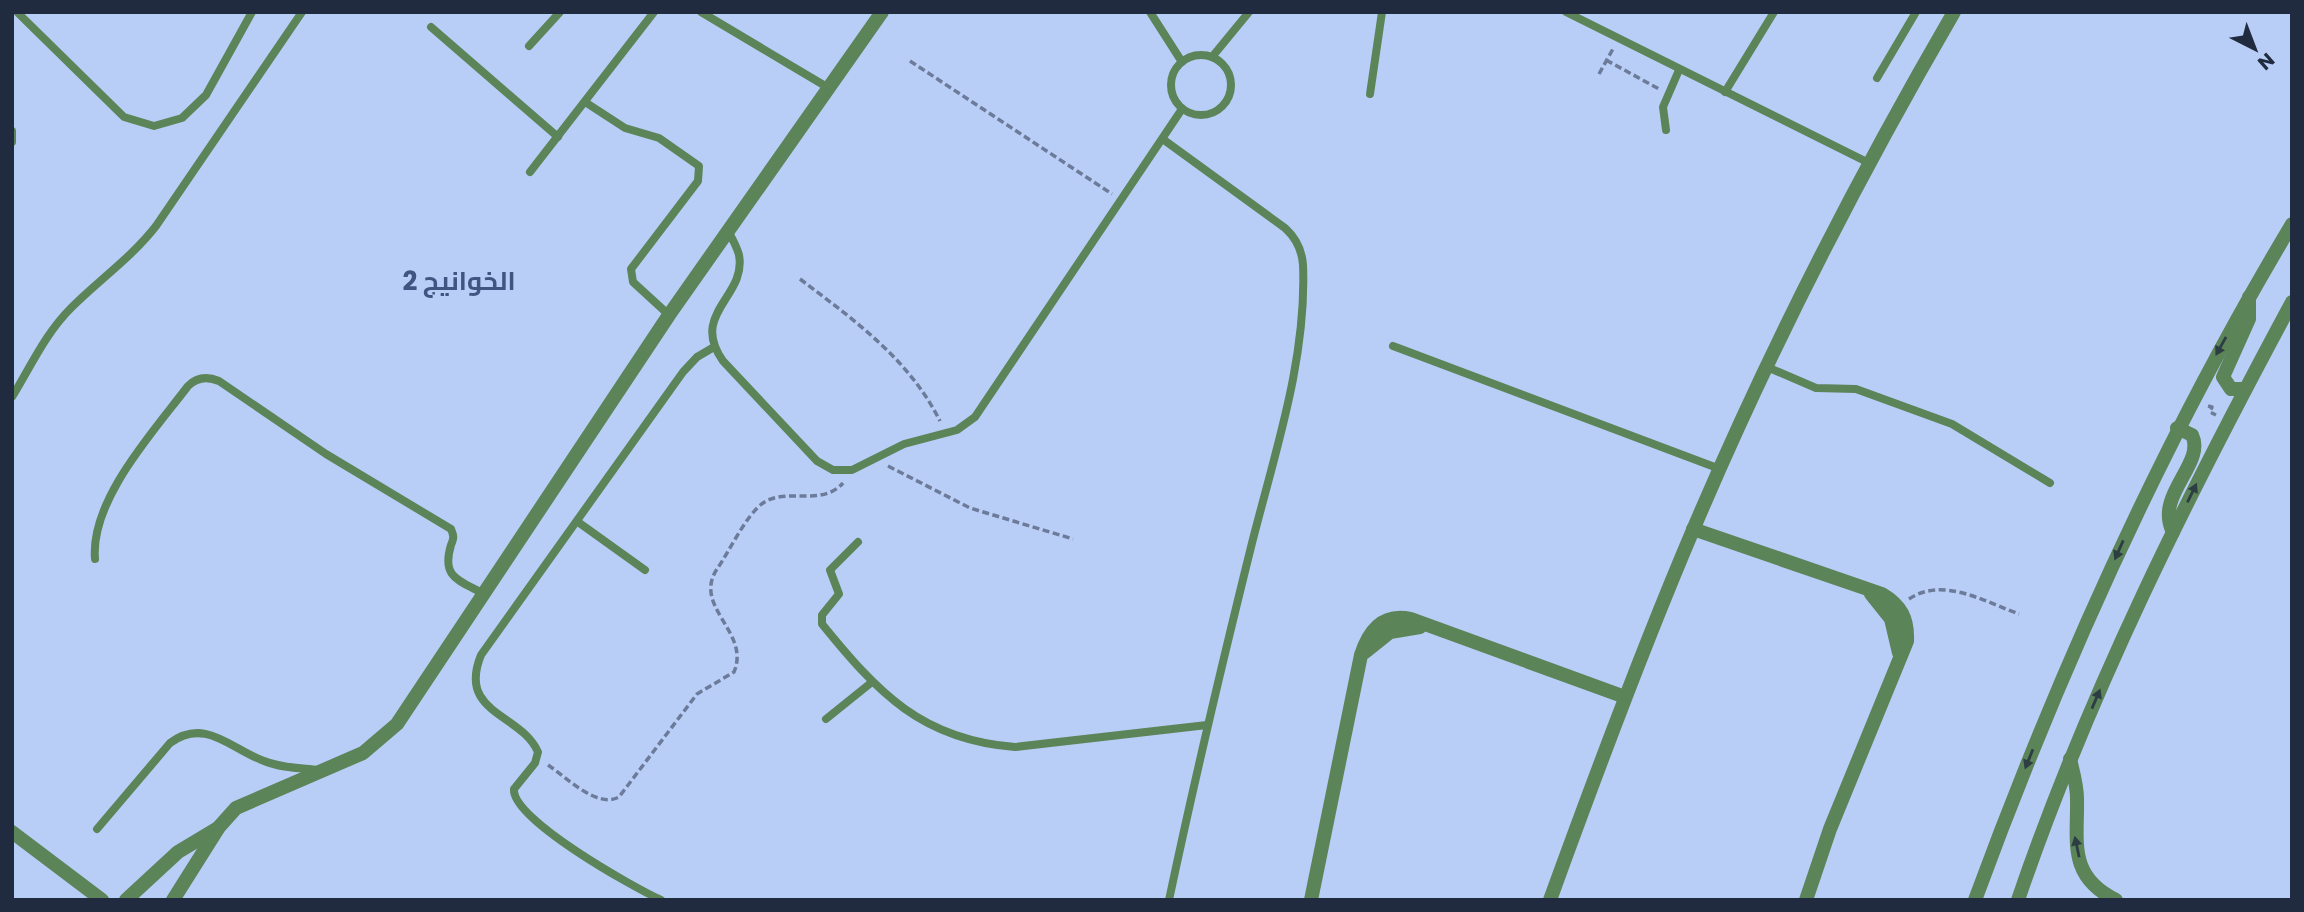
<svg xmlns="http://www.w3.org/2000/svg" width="2304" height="912" viewBox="0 0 2304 912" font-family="Poppins,Cairo,sans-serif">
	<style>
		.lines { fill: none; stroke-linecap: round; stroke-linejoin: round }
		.path { stroke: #6c7b99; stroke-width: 3.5; stroke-dasharray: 7 3.5; stroke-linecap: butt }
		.service { stroke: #5c8459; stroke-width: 8 }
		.minor { stroke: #5c8459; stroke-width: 14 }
		.tertiary { stroke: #5c8459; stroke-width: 14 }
		.oneway { fill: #2d3d44 }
		.labels { text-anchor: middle; stroke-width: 6; stroke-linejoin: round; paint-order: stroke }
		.district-label { font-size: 26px; font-weight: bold; fill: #3f5682; stroke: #b9cef7 }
	</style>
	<rect width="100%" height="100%" fill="#b9cef7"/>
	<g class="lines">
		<!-- path -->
		<g class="path">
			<path d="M1606,60L1659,89"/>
			<path d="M910,61L1112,194"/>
			<path d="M1599,74L1614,47"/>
			<path d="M800,279C854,320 909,359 940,421"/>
			<path d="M2208,406L2212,407L2210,412L2216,415"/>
			<path d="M888,466L970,508L1073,539"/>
			<path d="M1909,599C1943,576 1985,602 2019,614"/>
			<path d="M548,765C566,777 597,809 619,797L697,694L734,672C751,632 692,607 717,569C729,552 746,515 763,503C786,487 822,507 843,483"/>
		</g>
		<!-- service -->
		<g class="service">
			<path d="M17,12L124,117L154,126L182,118L206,95L252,12"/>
			<path d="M701,12L827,87"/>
			<path d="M1150,12L1182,62"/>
			<path d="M1566,12L1871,164"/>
			<path d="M431,27L558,137"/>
			<path d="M529,46L560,12"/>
			<circle cx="1201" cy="85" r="30"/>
			<path d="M1212,57L1249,12"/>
			<path d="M1877,78L1916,12"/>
			<path d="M1725,92L1774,12"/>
			<path d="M1370,94L1382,12"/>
			<path d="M585,102L625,128L659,138L699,166L698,181L631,269L633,282L669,315"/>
			<path d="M1666,130L1663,107L1679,70"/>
			<path d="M12,131V142"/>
			<path d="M1164,140L1285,228C1296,238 1302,249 1303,265C1307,360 1274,455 1251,547C1222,664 1194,782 1169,900"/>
			<path d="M530,172L654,12"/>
			<path d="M728,231C732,238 737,247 739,255C747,297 689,313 723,361L817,461L833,470H852L904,444L957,430L975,417L1182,109"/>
			<path d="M1393,346L1720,469"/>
			<path d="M1767,367L1816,388L1856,389L1952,424L2050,483"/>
			<path d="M12,397C31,366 45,334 71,308C100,279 131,258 156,226L302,12"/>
			<path d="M578,522L645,570"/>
			<path d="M858,542L830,570L839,594L822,615V624C878,693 922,740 1015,747L1207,725"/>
			<path d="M95,559C90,500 154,431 188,386C197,377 207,376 219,381L326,454L451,529C454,536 454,538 451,545C441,578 459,580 484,594"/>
			<path d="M826,719L872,682"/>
			<path d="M97,829L170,743C205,717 231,749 264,761C281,768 300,768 318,770"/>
			<path d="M661,900C633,887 511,819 514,789L535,763L538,752C521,713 457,714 481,655L683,372L697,357L714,347"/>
		</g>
		<!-- minor -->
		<g class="minor">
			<path d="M1693,529L1882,594C1901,605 1908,619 1907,641L1830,829L1806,900"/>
			<path d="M1871,594L1891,619L1899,653"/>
			<path d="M1365,652L1390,632L1420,627"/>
			<path d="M2070,759C2073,772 2077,785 2077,798C2078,841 2067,876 2116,900"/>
			<path d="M12,832L102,900"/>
			<path d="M126,900L178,852L218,828"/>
			<path d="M173,900L219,827L236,808L363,753L397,724L669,315L882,12"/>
			<path d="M1311,900L1361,655C1369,630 1383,613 1411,619L1625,697"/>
			<path d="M1550,900C1595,776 1641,652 1693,530C1768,353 1857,179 1954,12"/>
		</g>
		<!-- tertiary -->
		<g class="tertiary">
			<path d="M2245,389H2231L2223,377L2249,319V297"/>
			<path d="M2173,532C2154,495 2206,464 2192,435L2177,428"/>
			<path d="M1975,900C2061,666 2164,438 2292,224"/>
			<path d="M2018,900C2089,692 2188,495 2292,302"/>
		</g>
	</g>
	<!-- one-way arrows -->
	<defs><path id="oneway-solid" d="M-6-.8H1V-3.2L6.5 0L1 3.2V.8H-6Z" transform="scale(1.75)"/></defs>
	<g class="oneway">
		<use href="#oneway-solid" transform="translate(2221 346) rotate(119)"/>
		<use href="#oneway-solid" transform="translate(2192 493) rotate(-64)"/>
		<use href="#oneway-solid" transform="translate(2119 550) rotate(114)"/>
		<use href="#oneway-solid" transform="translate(2096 699) rotate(-67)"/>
		<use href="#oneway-solid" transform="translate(2029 759) rotate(112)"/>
		<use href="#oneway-solid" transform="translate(2077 847) rotate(-102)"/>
	</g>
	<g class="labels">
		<!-- district labels -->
		<g class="district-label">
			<text x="459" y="290">الخوانيج 2</text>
		</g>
	</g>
	<!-- border -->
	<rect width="2304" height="912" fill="none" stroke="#212b3f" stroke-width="28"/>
	<!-- north arrow -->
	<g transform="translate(2255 49) rotate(138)" stroke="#b9cef7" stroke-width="5" paint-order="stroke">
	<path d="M0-5L12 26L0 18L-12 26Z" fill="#212b3f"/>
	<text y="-10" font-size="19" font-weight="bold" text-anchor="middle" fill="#212b3f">N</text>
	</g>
</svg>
